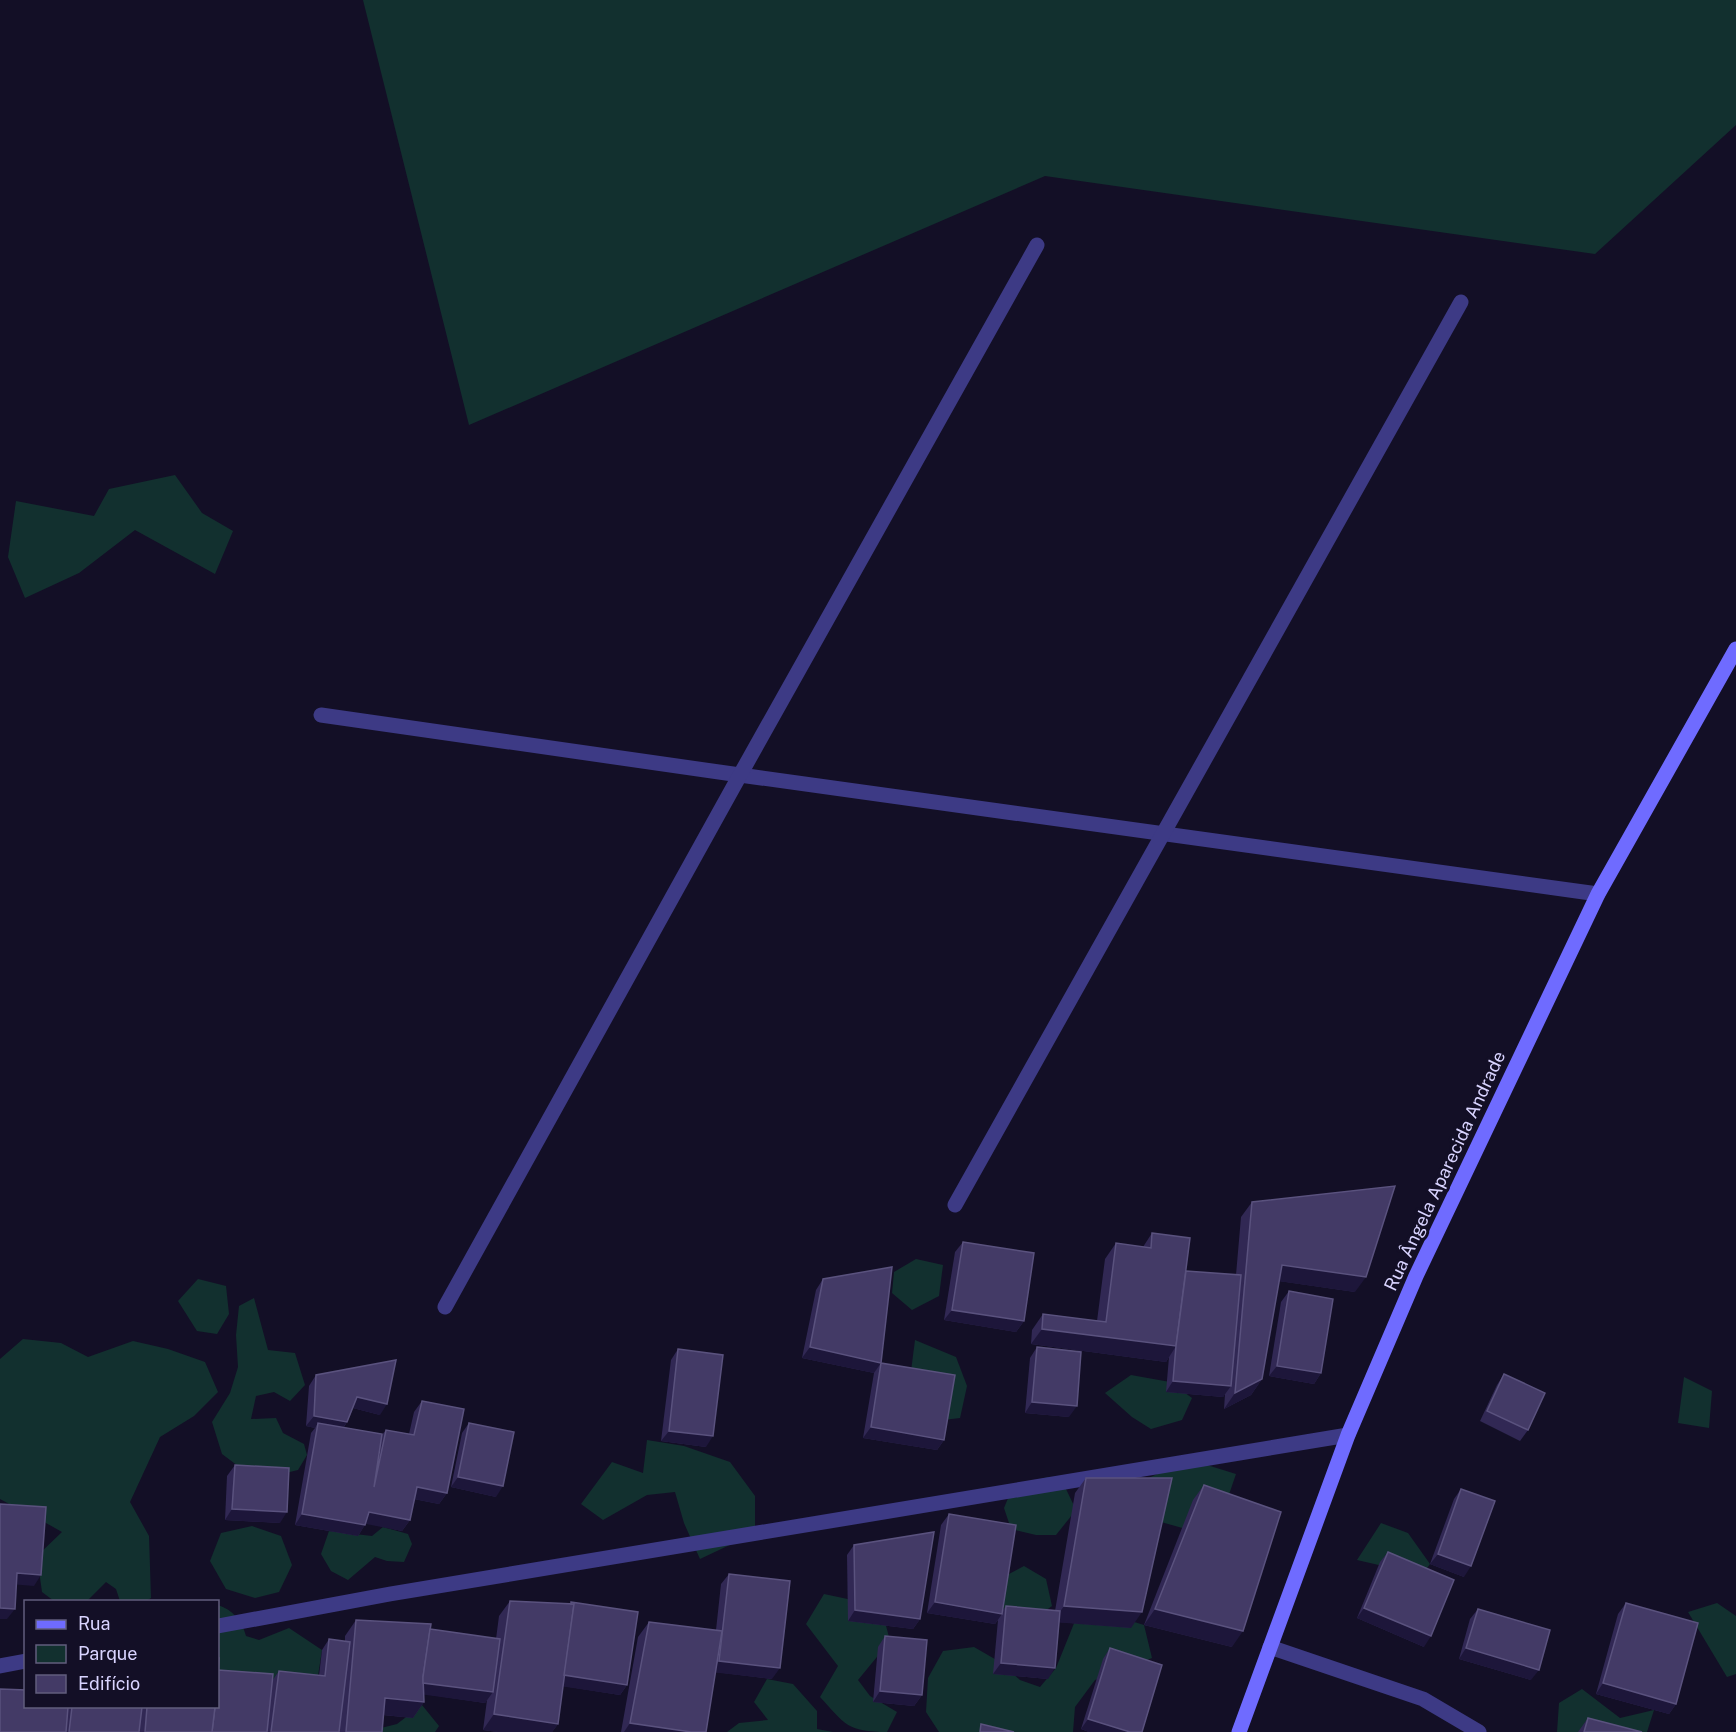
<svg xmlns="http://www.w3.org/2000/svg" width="1736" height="1732" viewBox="0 0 1736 1732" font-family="'Public Sans',sans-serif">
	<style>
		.green { fill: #12302f }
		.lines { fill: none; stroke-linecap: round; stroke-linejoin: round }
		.street { stroke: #3d3a85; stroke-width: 15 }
		.secondary { stroke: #6f6bff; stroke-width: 15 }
		.wall { fill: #312854 }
		.shaded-wall { fill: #1d163a }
		.building { fill: #433a66; stroke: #5a527e; stroke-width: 1.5 }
		.labels { text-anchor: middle; stroke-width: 6; stroke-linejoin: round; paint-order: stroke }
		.street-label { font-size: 18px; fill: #d9d4ff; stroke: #130f26 }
	</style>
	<rect width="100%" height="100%" fill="#130f26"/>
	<!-- green -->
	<g class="green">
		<path d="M363,0H1736V125L1595,254L1045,176L469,425Z"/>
		<path d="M175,475L202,513L233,531L215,574L135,530L79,573L25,598L8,557L16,501L94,516L109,489Z"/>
		<path d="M916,1259L943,1265L939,1296L912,1310L892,1293L894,1272Z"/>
		<path d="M198,1279L226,1286L229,1314L217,1334L197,1331L178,1301Z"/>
		<path d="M254,1298L268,1350L295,1353L305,1385L290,1401L274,1392L256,1396L251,1419L276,1418L283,1433L304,1444L307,1455L298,1470L265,1478L238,1466L222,1454L212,1422L230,1393L238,1367L236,1335L239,1306Z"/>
		<path d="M23,1339L61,1343L88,1357L133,1341L168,1349L205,1362L218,1392L194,1416L160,1437L130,1502L149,1536L151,1598L146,1601H120L116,1589L106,1582L87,1601H54L42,1592L37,1556L62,1532C42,1520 21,1511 0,1499V1359Z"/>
		<path d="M915,1340L956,1357L967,1386L960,1418L935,1421L910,1379Z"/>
		<path d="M1131,1375L1170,1382L1192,1398L1182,1420L1151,1429L1132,1417L1105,1393Z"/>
		<path d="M1684,1377L1712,1391L1709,1428L1678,1423Z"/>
		<path d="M647,1440L684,1446L730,1462L755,1496V1533L700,1559L684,1523L675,1492L647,1495L603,1520L581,1504L612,1462L643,1473Z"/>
		<path d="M1207,1465L1236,1474L1221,1518L1186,1529L1161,1522L1138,1483L1172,1467Z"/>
		<path d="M1048,1477L1066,1489L1076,1510L1056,1535H1036L1011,1529L1004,1508L1013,1486Z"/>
		<path d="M1381,1523L1408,1533L1430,1564L1419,1579L1396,1569L1357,1560Z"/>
		<path d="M252,1526L281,1536L292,1565L279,1592L255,1598L226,1589L210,1561L221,1533Z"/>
		<path d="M383,1527L408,1534L412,1544L404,1562L387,1561L375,1557L348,1580L331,1571L321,1554L329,1531L372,1536Z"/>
		<path d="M1024,1566L1046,1579L1052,1606L1027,1624L998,1617L988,1585Z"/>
		<path d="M824,1594L857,1601L884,1618L890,1641L858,1680L870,1696L897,1712L887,1732C847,1732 845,1724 820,1697L838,1666L806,1624Z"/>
		<path d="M1717,1603L1736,1616V1674L1727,1677L1688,1612Z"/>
		<path d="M218,1605C233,1610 242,1621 246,1636L259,1640L289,1628L322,1650L318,1676L265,1684L218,1674Z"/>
		<path d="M1079,1611L1112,1615L1144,1625L1152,1658L1095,1680L1075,1707L1073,1732H939L926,1712L928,1678L943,1651L974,1647L1000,1662L1020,1680L1040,1687L1056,1668Z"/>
		<path d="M767,1679L793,1684L817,1711V1729L833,1732H727L739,1723L768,1720L754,1702Z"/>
		<path d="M1582,1689L1620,1718L1654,1710L1647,1732H1557L1559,1703Z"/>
		<path d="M422,1705L439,1726L435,1732H372L373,1730L397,1724Z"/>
	</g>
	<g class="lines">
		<!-- street -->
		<g class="street">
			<path d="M321,715L740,775L1598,894"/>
			<path d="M955,1205L1461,302"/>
			<path d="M445,1307L740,775L1037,245"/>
			<path d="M218,1626L390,1594L1348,1435"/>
			<path d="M1270,1647L1423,1699L1479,1732"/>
			<path d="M0,1666L26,1661"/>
		</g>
		<!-- secondary -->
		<path class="secondary" d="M1239,1732L1348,1435L1416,1276L1598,894L1736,649"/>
	</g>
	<!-- wall -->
	<g class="wall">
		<path d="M1252,1202L1355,1292L1279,1281L1262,1379L1251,1395L1224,1409L1225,1394L1223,1397L1166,1392L1169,1357L1166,1362L1031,1344L1032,1330L1043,1314L1097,1321L1105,1259L1116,1243L1143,1247L1152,1233L1186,1271L1236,1275L1241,1217Z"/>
		<path d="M963,1242L1024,1321L1016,1332L944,1320L955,1252Z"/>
		<path d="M823,1279L881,1363L944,1440L937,1450L863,1438L874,1373L802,1358L816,1290Z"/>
		<path d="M1289,1291L1321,1373L1314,1384L1269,1376L1281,1302Z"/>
		<path d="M1037,1347L1069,1417L1025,1413L1030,1358Z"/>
		<path d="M678,1349L706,1447L661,1441L671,1360Z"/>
		<path d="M1504,1374L1528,1430L1520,1441L1480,1421L1497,1385Z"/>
		<path d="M316,1375L380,1415L353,1408L347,1422L344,1427L381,1436L386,1430L409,1434L414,1412L422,1401L447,1493L439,1504L414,1499L410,1520L402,1531L366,1523L358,1536L295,1525L311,1433L315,1428L306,1426L309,1386Z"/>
		<path d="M469,1423L496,1497L451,1487L462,1433Z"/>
		<path d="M235,1465L280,1523L225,1520L227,1476Z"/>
		<path d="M1086,1478L1131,1628L1059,1622L1048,1679L993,1674L998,1620L995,1624L927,1613L941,1525L949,1514L1003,1610L1006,1606L1055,1611L1075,1493Z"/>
		<path d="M1204,1485L1232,1647L1144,1625L1193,1500Z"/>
		<path d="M1461,1489L1464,1577L1430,1564L1454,1499Z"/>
		<path d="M854,1545L920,1619L913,1629L848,1621L847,1555Z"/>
		<path d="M1388,1552L1424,1647L1357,1618L1380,1562Z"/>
		<path d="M729,1574L772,1679L715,1672L706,1732H621L638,1637L649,1622L716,1630L721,1584Z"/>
		<path d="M510,1601L627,1685L620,1695L563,1686L558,1724L552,1732H498L483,1730L487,1700L485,1703L424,1694V1702L413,1718L383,1715L382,1732H0L26,1707H218V1670L272,1681L279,1671L319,1676L322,1650L329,1639L345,1641V1636L356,1620L496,1639L499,1616Z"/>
		<path d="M1626,1603L1676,1704L1669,1714L1596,1694L1618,1614Z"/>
		<path d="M1478,1609L1531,1680L1459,1659L1470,1619Z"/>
		<path d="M885,1636L922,1695L914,1706L873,1702L878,1647Z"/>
		<path d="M1110,1648L1142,1732H1089L1081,1729L1103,1659Z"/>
		<path d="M1588,1718L1642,1732H1578Z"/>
	</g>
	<!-- shaded-wall -->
	<g class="shaded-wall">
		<path d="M1282,1265L1366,1277L1355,1292L1271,1280Z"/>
		<path d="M952,1310L1024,1321L1016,1332L944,1320Z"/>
		<path d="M1042,1329L1176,1346L1166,1362L1031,1344Z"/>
		<path d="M810,1347L881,1363L874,1373L802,1358Z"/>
		<path d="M1277,1366L1321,1373L1314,1384L1269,1376Z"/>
		<path d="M1262,1379L1251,1395L1224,1409L1235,1393Z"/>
		<path d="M1173,1381L1231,1386L1223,1397L1166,1392Z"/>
		<path d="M357,1397L387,1404L380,1415L349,1407Z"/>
		<path d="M1032,1402L1077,1406L1069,1417L1025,1413Z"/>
		<path d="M314,1416L347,1422L340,1432L318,1423L315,1428L306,1426Z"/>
		<path d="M871,1427L944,1440L937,1450L863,1438Z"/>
		<path d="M669,1431L713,1436L706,1447L661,1441Z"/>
		<path d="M458,1477L503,1486L496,1497L451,1487Z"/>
		<path d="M417,1487L447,1493L439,1504L409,1498Z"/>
		<path d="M232,1509L287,1512L280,1523L225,1520Z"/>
		<path d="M369,1512L410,1520L402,1531L361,1523Z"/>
		<path d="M302,1514L365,1525L358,1536L295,1525Z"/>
		<path d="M1438,1554L1471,1566L1464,1577L1430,1564Z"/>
		<path d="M17,1573L41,1575L34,1586L10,1584Z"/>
		<path d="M935,1602L1002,1614L995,1624L927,1613Z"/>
		<path d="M1064,1606L1142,1612L1131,1628L1053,1622Z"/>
		<path d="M0,1608L15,1609L7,1619H0Z"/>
		<path d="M1364,1608L1431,1636L1424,1647L1357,1618Z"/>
		<path d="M1155,1609L1243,1631L1232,1647L1144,1625Z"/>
		<path d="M855,1610L920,1619L913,1629L848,1621Z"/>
		<path d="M1466,1648L1539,1670L1531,1680L1459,1659Z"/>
		<path d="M719,1661L780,1668L772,1679L711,1672Z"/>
		<path d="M1001,1663L1055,1668L1048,1679L993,1674Z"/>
		<path d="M560,1674L627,1685L620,1695L553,1685Z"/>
		<path d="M420,1682L493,1692L485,1703L412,1693Z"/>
		<path d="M1603,1683L1676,1704L1669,1714L1596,1694Z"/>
		<path d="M880,1691L922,1695L914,1706L873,1702Z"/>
		<path d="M385,1698L424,1702L413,1718L374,1714Z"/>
		<path d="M494,1714L558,1724L552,1732H498L483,1730Z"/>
		<path d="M1088,1719L1130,1732H1089L1081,1729Z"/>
		<path d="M630,1723L691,1732H624Z"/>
	</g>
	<!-- building -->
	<g class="building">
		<path d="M1395,1186L1366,1277L1282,1265L1262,1379L1235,1393L1252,1202Z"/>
		<path d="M1152,1233L1190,1238L1176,1346L1042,1329L1043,1314L1106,1322L1116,1243L1151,1248Z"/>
		<path d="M963,1242L1034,1253L1024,1321L952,1310Z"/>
		<path d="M892,1267L881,1363L955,1375L944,1440L871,1427L881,1363L810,1347L823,1279Z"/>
		<path d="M1186,1271L1241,1275L1231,1386L1173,1381L1176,1346Z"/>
		<path d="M1289,1291L1333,1299L1321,1373L1277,1366Z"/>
		<path d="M1037,1347L1081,1352L1077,1406L1032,1402Z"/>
		<path d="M678,1349L723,1355L713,1436L669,1431Z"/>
		<path d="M396,1360L387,1404L357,1397L347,1422L314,1416L316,1375Z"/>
		<path d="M1504,1374L1545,1393L1528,1430L1487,1411Z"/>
		<path d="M422,1401L464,1409L447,1493L417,1487L410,1520L369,1512L365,1525L302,1514L318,1423L382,1434L374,1487L386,1430L414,1435Z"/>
		<path d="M469,1423L514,1432L503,1486L458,1477Z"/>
		<path d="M235,1465L289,1468L287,1512L232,1509Z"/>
		<path d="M1086,1478H1172L1142,1612L1064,1606Z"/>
		<path d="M1204,1485L1281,1512L1243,1631L1155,1609Z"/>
		<path d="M1461,1489L1495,1501L1471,1566L1438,1554Z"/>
		<path d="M0,1504L46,1507L41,1575L17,1573L15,1609L0,1608Z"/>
		<path d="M949,1514L1016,1525L1002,1614L935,1602Z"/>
		<path d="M934,1532L920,1619L855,1610L854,1545Z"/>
		<path d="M1388,1552L1454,1580L1431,1636L1364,1608Z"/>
		<path d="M729,1574L790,1581L780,1668L719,1661Z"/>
		<path d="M510,1601L574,1604L558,1724L494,1714Z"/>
		<path d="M571,1602L638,1612L627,1685L564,1675L574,1604H571Z"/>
		<path d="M1626,1603L1698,1623L1676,1704L1603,1683Z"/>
		<path d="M1006,1606L1060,1611L1055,1668L1001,1663Z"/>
		<path d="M1478,1609L1550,1630L1539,1670L1466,1648Z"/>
		<path d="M356,1620L431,1624L423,1677L424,1702L385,1698L382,1732H346Z"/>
		<path d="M649,1622L722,1631L706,1732H691L630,1723Z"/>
		<path d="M430,1629L500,1639L493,1692L423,1683V1677Z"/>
		<path d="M885,1636L927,1640L922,1695L880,1691Z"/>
		<path d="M329,1639L350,1642L339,1732H271L279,1671L325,1676Z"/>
		<path d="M1110,1648L1162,1665L1142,1732H1130L1088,1719Z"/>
		<path d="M218,1658H219L218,1677Z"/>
		<path d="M218,1670L273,1674L267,1732H212L215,1707H218Z"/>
		<path d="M0,1689L26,1690V1707H68L66,1732H0Z"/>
		<path d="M72,1707H142L139,1732H69Z"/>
		<path d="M147,1707H215L212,1732H145Z"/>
		<path d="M1588,1718L1642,1732H1584Z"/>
		<path d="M981,1724L1014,1732H980Z"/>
	</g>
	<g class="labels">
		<!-- street labels -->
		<g class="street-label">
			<text transform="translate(1445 1171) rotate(-65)" y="6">Rua Ângela Aparecida Andrade</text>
		</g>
	</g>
	<!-- legend -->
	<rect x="24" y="1600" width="195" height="108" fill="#130f26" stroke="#625e7d" stroke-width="1.5"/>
	<rect x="36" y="1620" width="30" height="9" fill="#6f6bff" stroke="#625e7d" stroke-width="1.5"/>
	<text x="78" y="1630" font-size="18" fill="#d9d4ff">Rua</text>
	<rect x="36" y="1645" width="30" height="18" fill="#12302f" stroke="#625e7d" stroke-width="1.5"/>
	<text x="78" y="1660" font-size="18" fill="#d9d4ff">Parque</text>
	<rect x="36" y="1675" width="30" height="18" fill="#433a66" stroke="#625e7d" stroke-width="1.5"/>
	<text x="78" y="1690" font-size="18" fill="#d9d4ff">Edifício</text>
</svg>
